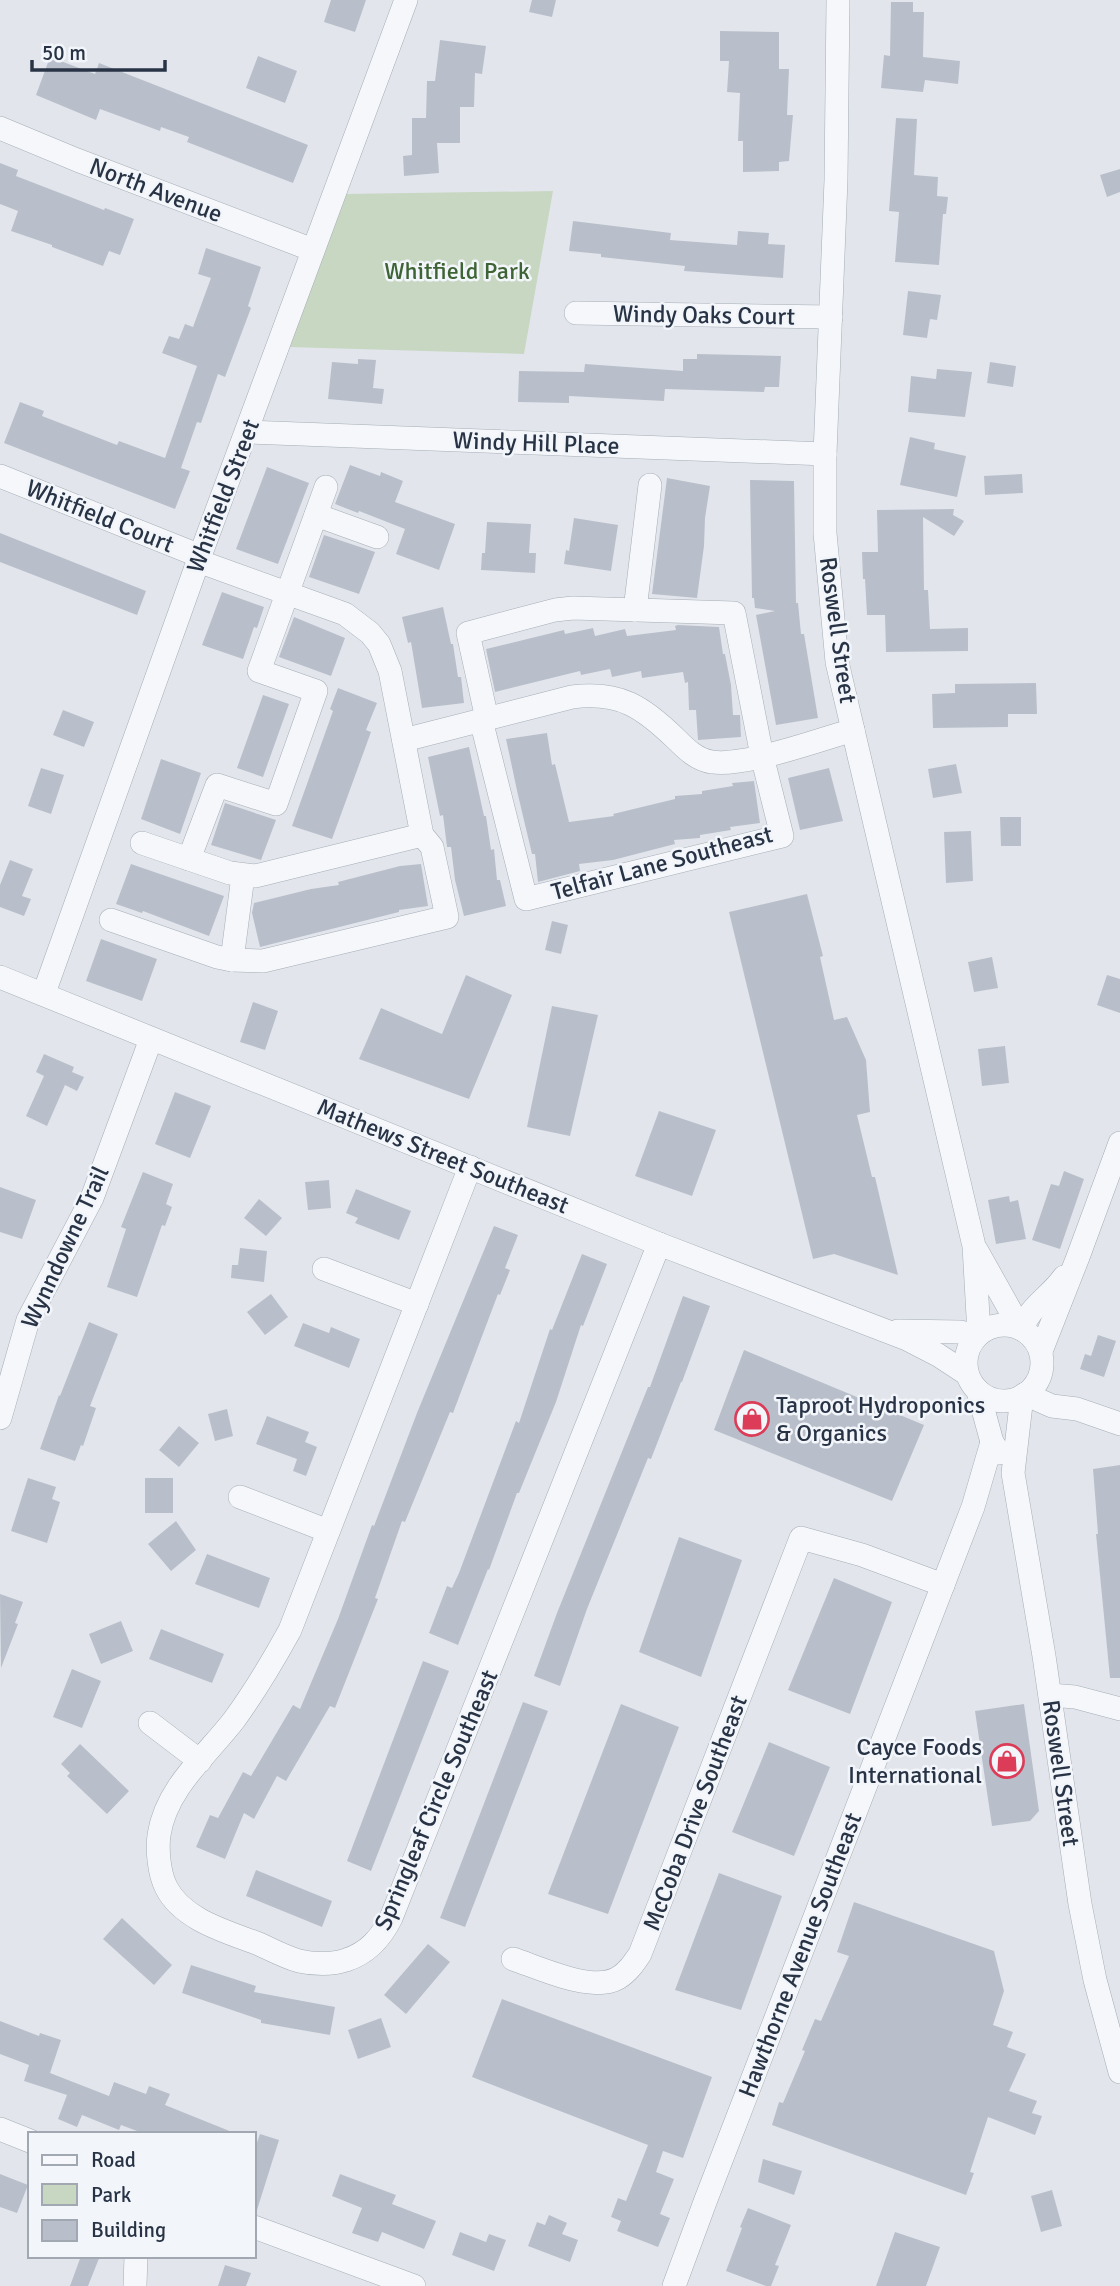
<svg xmlns="http://www.w3.org/2000/svg" width="1120" height="2286" viewBox="0 0 1120 2286" font-family="Signika,sans-serif">
	<style>
		.green { fill: #c8d7c2 }
		.building { fill: #b9bfca }
		.lines { fill: none; stroke-linecap: round; stroke-linejoin: round }
		.minor-casing { stroke: #a6adb7; stroke-width: 24 }
		.minor { stroke: #f5f7fa; stroke-width: 23 }
		.labels { text-anchor: middle; stroke-width: 5; stroke-linejoin: round; paint-order: stroke }
		.street-label { font-size: 24px; fill: #283446; stroke: #f2f5f9 }
		.park-label { font-size: 24px; fill: #3e6334; stroke: #f2f5f9 }
		.poi-label { font-size: 24px; fill: #283446; stroke: #f2f5f9; text-anchor: start }
	</style>
	<rect width="100%" height="100%" fill="#e2e6ec"/>
	<!-- green -->
	<path class="green" d="M553,191L524,354L289,347L343,194Z"/>
	<!-- building -->
	<g class="building">
		<path d="M331,0H366L355,32L324,22Z"/>
		<path d="M532,0H556L552,17L529,12Z"/>
		<path d="M891,2H913V12H924L923,57L960,61L958,84L925,80L923,92L881,88L884,55L890,56Z"/>
		<path d="M720,31L779,32V69H789L787,115H793L789,161L779,162V171L743,172V141H738L740,93L727,92L729,61H720Z"/>
		<path d="M440,40L486,46L482,74L475,73L474,107H460V143H437L439,173L404,176L403,156L412,155V118H426L427,81H435Z"/>
		<path d="M258,56L297,71L285,103L246,88Z"/>
		<path d="M50,57L95,74L99,63L308,145L293,183L187,142L189,137L161,127L160,131L100,109L96,120L36,95Z"/>
		<path d="M896,118L917,119L914,175L938,177L937,196L948,197L946,214H943L939,265L895,262L899,212L889,211Z"/>
		<path d="M0,163L18,170L16,176L104,210L105,208L134,219L120,255L109,251L103,266L52,247V245L11,231L18,211L0,204Z"/>
		<path d="M1120,169V192L1107,197L1100,175Z"/>
		<path d="M573,221L671,233L670,240L737,245L738,231L769,233L768,244L785,245L783,278L684,271L685,266L601,257V254L569,251Z"/>
		<path d="M206,248L261,267L248,306L251,308L225,377L218,374L201,423L197,422L181,468L190,471L175,509L4,443L20,402L44,411L42,416L117,445L119,441L165,458L197,366L162,353L169,336L179,339L185,324L193,327L211,278L198,274Z"/>
		<path d="M908,291L941,295L937,320L930,319L927,338L903,335Z"/>
		<path d="M697,354L781,356L779,387H765L764,392L665,389L664,401L569,396V403L518,402L519,371L584,372L585,364L683,371V359H697Z"/>
		<path d="M358,359L376,360L373,388L384,389L382,404L328,399L332,362L358,364Z"/>
		<path d="M990,362L1016,366L1013,387L987,383Z"/>
		<path d="M937,369L972,372L965,417L908,412L911,376L936,379Z"/>
		<path d="M910,437L935,443L934,449L966,456L957,497L900,485Z"/>
		<path d="M350,465L380,476L381,472L403,481L395,502L455,524L439,570L396,554L405,529L359,511L358,513L335,504Z"/>
		<path d="M267,467L309,483L278,564L236,549Z"/>
		<path d="M1022,474L1023,493L985,495L984,476Z"/>
		<path d="M667,478L710,486L705,518L704,546L697,598L652,594Z"/>
		<path d="M750,480L794,481L796,603H798L801,634H804L818,718L776,725L756,615L775,611L755,608L754,598H752Z"/>
		<path d="M954,509L953,515L964,521L954,536L923,517L924,590H928L930,629L968,628V651L886,652L885,615H867L865,579H863L862,552H878L877,510Z"/>
		<path d="M574,518L618,525L611,571L564,564L566,550L569,551Z"/>
		<path d="M487,522L531,524L529,553H536L535,573L481,570L482,553H485Z"/>
		<path d="M0,533L146,591L137,615L0,562Z"/>
		<path d="M324,535L375,552L359,594L309,577Z"/>
		<path d="M222,592L264,607L257,628L254,627L243,659L202,645Z"/>
		<path d="M443,607L451,644H453L458,677H461L464,703L422,708L411,642L408,643L402,617Z"/>
		<path d="M294,617L345,638L331,676L279,657Z"/>
		<path d="M678,625L719,627L723,654H725L731,685L733,715H740L741,737L698,740L696,710H689L688,682L685,683L683,672L642,678L641,671L612,677L610,669L581,675L580,671L495,692L486,649L564,630L565,634L593,628L595,636L625,629L627,636L676,630L675,626Z"/>
		<path d="M1036,683L1037,714H1008V727L933,728L932,694L955,693V684Z"/>
		<path d="M338,688L377,703L366,730L371,732L332,839L292,826L333,711L330,709Z"/>
		<path d="M263,695L289,704L263,777L237,768Z"/>
		<path d="M63,710L94,722L84,747L53,735Z"/>
		<path d="M547,733L552,765L555,764L569,822L614,816L613,814L675,799V796L702,794V791L733,786L732,783L754,781L760,823L730,827L731,830L700,835V838L674,840L675,844L613,860L579,864L580,871L538,882L535,854H532L518,795L506,739Z"/>
		<path d="M469,747L484,816H486L491,850L494,849L497,880H500L506,906L464,916L455,880L451,847H447L443,815L440,816L428,757Z"/>
		<path d="M161,759L201,773L180,834L141,819Z"/>
		<path d="M956,764L962,793L933,798L928,769Z"/>
		<path d="M41,768L64,775L51,814L28,806Z"/>
		<path d="M829,768L843,821L800,830L788,778Z"/>
		<path d="M225,803L276,820L261,860L211,845Z"/>
		<path d="M1000,817H1021V846H1001Z"/>
		<path d="M971,831L973,881L946,883L944,832Z"/>
		<path d="M10,860L33,869L22,896L31,899L24,916L0,907V885Z"/>
		<path d="M131,864L224,896L209,936L143,911L142,913L116,904Z"/>
		<path d="M421,864L428,906L399,910V912L260,947L252,913L254,903L311,889L339,885L338,882L400,866Z"/>
		<path d="M807,894L823,956L820,957L834,1020L847,1017L866,1060L870,1112L857,1115L872,1177H875L898,1275L834,1254L813,1259L729,912Z"/>
		<path d="M552,921L568,925L561,954L545,950Z"/>
		<path d="M101,939L157,959L142,1001L86,981Z"/>
		<path d="M992,957L998,988L974,992L968,962Z"/>
		<path d="M466,975L512,995L469,1099L359,1059L381,1008L442,1034Z"/>
		<path d="M1107,975L1120,979V1013L1097,1005Z"/>
		<path d="M253,1002L278,1011L265,1050L240,1042Z"/>
		<path d="M552,1006L598,1015L570,1136L527,1127Z"/>
		<path d="M1005,1046L1009,1083L982,1086L978,1049Z"/>
		<path d="M44,1054L74,1067L72,1072L84,1077L77,1091L65,1085L47,1126L26,1116L44,1076L36,1072Z"/>
		<path d="M175,1092L211,1106L190,1158L155,1144Z"/>
		<path d="M659,1111L716,1130L692,1196L635,1176Z"/>
		<path d="M1064,1171L1084,1179L1060,1249L1032,1240L1051,1184L1059,1186Z"/>
		<path d="M143,1172L173,1184L166,1204L172,1207L165,1226L162,1225L137,1297L107,1287L126,1229L121,1227Z"/>
		<path d="M329,1180L331,1208L308,1210L305,1182Z"/>
		<path d="M0,1187L36,1200L22,1239L0,1232Z"/>
		<path d="M356,1189L411,1211L399,1240L355,1223L358,1218L346,1213Z"/>
		<path d="M1009,1196L1010,1202L1018,1200L1026,1239L996,1244L988,1200Z"/>
		<path d="M259,1199L282,1218L266,1236L244,1218Z"/>
		<path d="M494,1226L518,1235L505,1268L510,1270L500,1295L498,1294L453,1413L450,1412L405,1522L402,1521L375,1598L378,1599L335,1708L330,1706L286,1781L277,1776L254,1819L244,1813L225,1859L196,1847L210,1815L218,1818L243,1772L251,1776L293,1705L300,1709L338,1619L372,1525L374,1526L417,1413Z"/>
		<path d="M240,1248L267,1251L264,1282L231,1278L232,1265H238Z"/>
		<path d="M582,1254L607,1264L583,1326L581,1325L556,1402L519,1493H517L489,1570L488,1569L458,1645L429,1633L447,1586L452,1588L459,1573L516,1421L519,1423L550,1329L552,1330Z"/>
		<path d="M271,1294L288,1317L265,1335L247,1312Z"/>
		<path d="M683,1296L710,1306L682,1382H681L651,1459L648,1458L587,1609L560,1686L534,1676L557,1613L648,1387H650Z"/>
		<path d="M89,1322L118,1334L90,1406L96,1408L83,1446L81,1445L75,1461L40,1449L59,1395L60,1396Z"/>
		<path d="M303,1323L329,1333L331,1327L360,1339L349,1368L294,1346Z"/>
		<path d="M1098,1335L1116,1341L1104,1377L1080,1369L1085,1354L1091,1356Z"/>
		<path d="M744,1350L924,1425L892,1501L714,1430Z"/>
		<path d="M227,1409L233,1436L215,1441L208,1414Z"/>
		<path d="M267,1416L309,1432L305,1442L317,1447L306,1476L293,1471L297,1459L256,1444Z"/>
		<path d="M179,1426L199,1443L179,1467L159,1450Z"/>
		<path d="M1120,1465V1678H1110L1096,1534H1098L1093,1469Z"/>
		<path d="M28,1478L56,1487L52,1499L60,1502L47,1543L11,1531Z"/>
		<rect x="145" y="1478" width="28" height="35"/>
		<path d="M176,1521L196,1550L171,1571L148,1544Z"/>
		<path d="M679,1537L742,1560L701,1677L639,1652Z"/>
		<path d="M207,1554L270,1578L259,1608L195,1584Z"/>
		<path d="M834,1578L892,1602L850,1714L788,1690Z"/>
		<path d="M0,1594L23,1602L15,1623L18,1624L1,1668Z"/>
		<path d="M121,1621L133,1651L101,1664L89,1634Z"/>
		<path d="M161,1629L224,1654L212,1683L149,1659Z"/>
		<path d="M423,1661L449,1671L371,1871L347,1861Z"/>
		<path d="M72,1669L101,1681L82,1728L53,1717Z"/>
		<path d="M523,1702L548,1711L465,1927L440,1918Z"/>
		<path d="M621,1704L679,1727L608,1914L548,1894Z"/>
		<path d="M1024,1704L1039,1811L1030,1821L992,1826L975,1711Z"/>
		<path d="M769,1742L830,1767L794,1856L732,1832Z"/>
		<path d="M80,1744L129,1791L107,1814L67,1776L70,1773L61,1764Z"/>
		<path d="M256,1870L332,1901L322,1927L246,1896Z"/>
		<path d="M719,1873L782,1896L741,2010L675,1990Z"/>
		<path d="M854,1902L994,1951L1004,1991L993,2025L1013,2032L1007,2047L1026,2054L1009,2091L1037,2101L1032,2113L1042,2116L1035,2135L988,2117L970,2172L974,2173L966,2195L772,2125L779,2102L783,2103L805,2051L802,2050L815,2019L821,2021L849,1956L837,1952Z"/>
		<path d="M122,1918L172,1965L154,1985L103,1939Z"/>
		<path d="M428,1944L450,1962L406,2014L384,1995Z"/>
		<path d="M191,1965L256,1986L254,1992L335,2007L330,2035L261,2023V2020L182,1993Z"/>
		<path d="M502,1999L712,2077L683,2158L663,2151L656,2172L674,2179L660,2214L670,2218L658,2247L617,2231L621,2221L611,2217L618,2198L626,2201L648,2145L472,2077Z"/>
		<path d="M381,2018L391,2047L358,2059L348,2030Z"/>
		<path d="M0,2021L39,2036L40,2033L61,2040L50,2073L109,2096L114,2082L146,2094L149,2086L170,2094L165,2105L237,2134H145L121,2125L119,2130L82,2115L77,2127L58,2119L67,2095L24,2081L29,2065L0,2054Z"/>
		<path d="M260,2134L279,2140L257,2210L254,2209V2151Z"/>
		<path d="M763,2159L802,2171L794,2195L758,2182Z"/>
		<path d="M0,2174L28,2185L17,2213L0,2207Z"/>
		<path d="M340,2174L396,2195L392,2204L436,2221L424,2249L382,2232L378,2242L352,2233L362,2208L332,2196Z"/>
		<path d="M1052,2190L1062,2226L1041,2232L1031,2196Z"/>
		<path d="M748,2208L791,2225L775,2265L779,2266L771,2286H766L726,2271L742,2228L740,2227Z"/>
		<path d="M549,2215L567,2223L562,2234L578,2240L570,2262L528,2246L537,2222L545,2225Z"/>
		<path d="M460,2232L486,2242L489,2234L506,2240L494,2271L452,2255Z"/>
		<path d="M895,2232L940,2247L926,2286H876Z"/>
		<path d="M81,2256H100L88,2286H70Z"/>
		<path d="M225,2265L251,2273L246,2286H218Z"/>
	</g>
	<g class="lines">
		<!-- minor casing -->
		<g class="minor-casing">
			<g id="minor">
				<path d="M838,0L836,180L825,454V533L837,662L974,1246L979,1334"/>
				<path d="M0,128L77,160L313,250"/>
				<path d="M576,313L831,317"/>
				<path d="M247,432L825,454"/>
				<path d="M0,476L200,556"/>
				<path d="M316,515L377,537"/>
				<path d="M635,610L650,485"/>
				<path d="M481,720L526,899L782,836L762,756L734,613L573,608L555,610L468,633L487,719"/>
				<path d="M404,740L572,697C620,691 643,707 676,739C686,749 697,760 712,762C744,767 819,740 853,730"/>
				<path d="M142,843L230,873L255,876L422,835L390,671L379,644L370,633L345,614L198,561"/>
				<path d="M189,859L217,785L276,804L316,691L259,671L326,487"/>
				<path d="M111,920L217,957L232,960L263,961L447,917L432,847L422,835"/>
				<path d="M232,960L243,876"/>
				<path d="M0,977L659,1244L907,1339L938,1355L967,1374"/>
				<path d="M44,993L200,556L406,0"/>
				<path d="M470,1167L290,1630C273,1661 255,1691 234,1720C207,1755 166,1788 159,1835C157,1850 159,1873 166,1887C182,1920 228,1932 259,1944C272,1950 285,1957 299,1961C312,1964 332,1965 346,1960C368,1953 381,1938 391,1918L659,1244"/>
				<path d="M977,1251L1020,1328"/>
				<path d="M324,1269L417,1304"/>
				<circle cx="1004" cy="1363" r="38"/>
				<path d="M1022,1329C1030,1306 1050,1297 1064,1277"/>
				<path d="M898,1331L960,1332L976,1336"/>
				<path d="M1041,1351L1078,1257L1120,1143"/>
				<path d="M978,1391L992,1442L999,1453"/>
				<path d="M1025,1394L1052,1406L1077,1409L1120,1424"/>
				<path d="M1022,1396L1013,1473L1044,1656L1080,1904L1095,1980L1120,2072"/>
				<path d="M0,1418L28,1320L92,1198L151,1039"/>
				<path d="M240,1497L328,1531"/>
				<path d="M1050,1695L1075,1697L1120,1709"/>
				<path d="M150,1723L200,1761"/>
				<path d="M513,1959C540,1968 592,1993 618,1978C628,1972 634,1963 640,1954L801,1538L862,1555L943,1585"/>
				<path d="M0,2129L30,2141"/>
				<path d="M254,2227L414,2286"/>
				<path d="M135,2286L136,2256"/>
				<path d="M674,2286L705,2202L973,1507L992,1442"/>
			</g>
		</g>
		<!-- minor -->
		<use href="#minor" class="minor"/>
	</g>
	<!-- icons -->
	<defs>
		<g id="shop-ring" transform="scale(1.75)"><circle r="9.5" fill="#f2f5f9" stroke="#dc3c58" stroke-width="1.5"/><path d="M-5-2.5h2.3a2.7 3.5 0 0 1 5.4 0H5L5.5 6h-11ZM-1.5-2.5h3a1.5 2.3 0 0 0-3 0Z" fill="#dc3c58"/></g>
	</defs>
	<g fill-rule="evenodd">
		<use href="#shop-ring" x="752" y="1419"/>
		<use href="#shop-ring" x="1007" y="1761"/>
	</g>
	<g class="labels">
		<!-- street labels -->
		<g class="street-label">
			<text transform="translate(156 190) rotate(21)" y="8">North Avenue</text>
			<text transform="translate(704 315) rotate(1)" y="8">Windy Oaks Court</text>
			<text transform="translate(536 443) rotate(2)" y="8">Windy Hill Place</text>
			<text transform="translate(223 496) rotate(-69)" y="8">Whitfield Street</text>
			<text transform="translate(100 516) rotate(22)" y="8">Whitfield Court</text>
			<text transform="translate(838 630) rotate(82)" y="8">Roswell Street</text>
			<text transform="translate(662 863) rotate(-15)" y="8">Telfair Lane Southeast</text>
			<text transform="translate(443 1156) rotate(22)" y="8">Mathews Street Southeast</text>
			<text transform="translate(65 1247) rotate(-65)" y="8">Wynndowne Trail</text>
			<text transform="translate(1061 1773) rotate(82)" y="8">Roswell Street</text>
			<text transform="translate(436 1800) rotate(-67)" y="8">Springleaf Circle Southeast</text>
			<text transform="translate(695 1813) rotate(-69)" y="8">McCoba Drive Southeast</text>
			<text transform="translate(800 1955) rotate(-69)" y="8">Hawthorne Avenue Southeast</text>
		</g>
		<!-- park labels -->
		<g class="park-label">
			<text x="457" y="279">Whitfield Park</text>
		</g>
		<!-- poi labels -->
		<g class="poi-label">
			<text x="776" y="1413">Taproot Hydroponics<tspan x="776" dy="28">&amp; Organics</tspan></text>
			<text x="982" y="1755" text-anchor="end">Cayce Foods<tspan x="982" dy="28">International</tspan></text>
		</g>
	</g>
	<!-- legend -->
	<rect x="28" y="2132" width="228" height="126" fill="#f2f5f9" stroke="#a1a8b1" stroke-width="2"/>
	<rect x="42" y="2155" width="35" height="10" fill="#f5f7fa" stroke="#a1a8b1" stroke-width="2"/>
	<text x="91" y="2167" font-size="21" fill="#283446">Road</text>
	<rect x="42" y="2184" width="35" height="21" fill="#c8d7c2" stroke="#a1a8b1" stroke-width="2"/>
	<text x="91" y="2202" font-size="21" fill="#283446">Park</text>
	<rect x="42" y="2220" width="35" height="21" fill="#b9bfca" stroke="#a1a8b1" stroke-width="2"/>
	<text x="91" y="2237" font-size="21" fill="#283446">Building</text>
	<!-- scale -->
	<path d="M32 60v10h133v-10" fill="none" stroke="#283446" stroke-width="3.5"/>
	<text x="42" y="60" font-size="21" fill="#283446" stroke="#f2f5f9" stroke-width="5" paint-order="stroke">50 m</text>
</svg>
